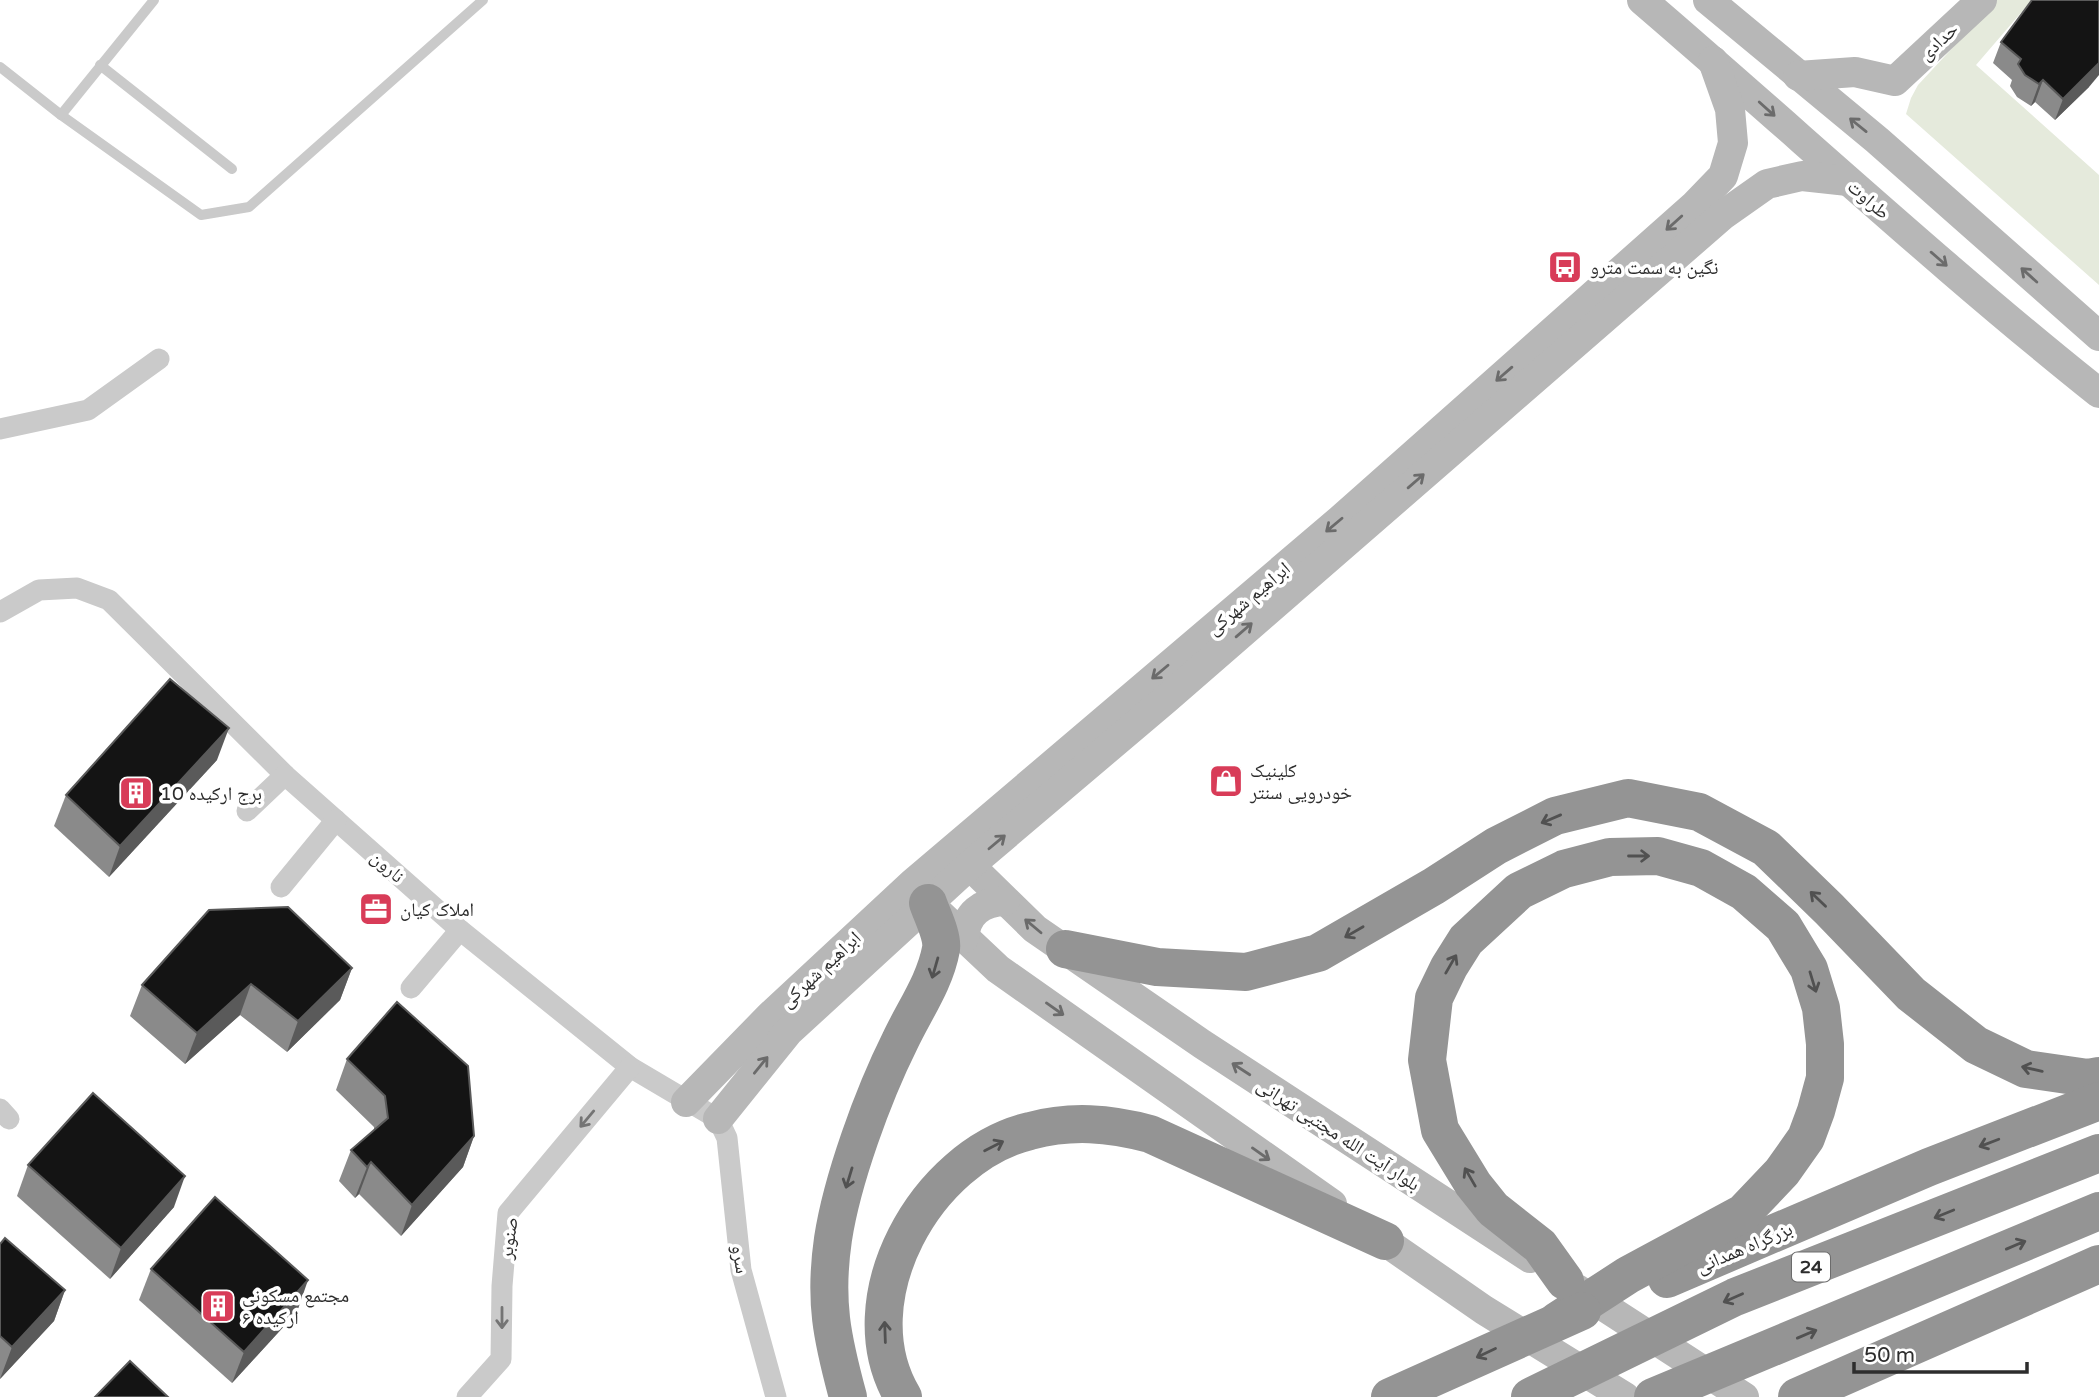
<svg xmlns="http://www.w3.org/2000/svg" width="2099" height="1397" viewBox="0 0 2099 1397" font-family="'Varela Round','Noto Naskh Arabic',sans-serif">
	<style>
		.green { fill: #e5eadc }
		.lines { fill: none; stroke-linecap: round; stroke-linejoin: round }
		.lane { stroke: #cacaca; stroke-width: 10 }
		.street { stroke: #cacaca; stroke-width: 21 }
		.secondary { stroke: #b7b7b7; stroke-width: 30 }
		.highway { stroke: #949494; stroke-width: 38 }
		.wall { fill: #8a8a8a }
		.shaded-wall { fill: #5a5a5a }
		.building { fill: #141414; stroke: #5a5a5a; stroke-width: 2 }
		.oneway { stroke: #6b6b6b }
		.oneway2 { stroke: #515151 }
		.oneway3 { stroke: #747474 }
		.labels { text-anchor: middle; stroke-width: 7; stroke-linejoin: round; paint-order: stroke }
		.shield { fill: #fff; stroke: #6c6c6c; stroke-width: 2 }
		.shield-label { font-size: 18px; font-weight: bold; fill: #2d2d2d }
		.street-label { font-size: 19px; fill: #2d2d2d; stroke: #fff }
		.poi-label { font-size: 19px; fill: #2d2d2d; stroke: #fff; text-anchor: start }
	</style>
	<rect width="100%" height="100%" fill="#fff"/>
	<!-- green -->
	<path class="green" d="M1997,0H2032L1976,65L2099,175V285L1906,114L1911,98L1918,85Z"/>
	<g class="lines">
		<!-- lane -->
		<g class="lane">
			<path d="M100,65L232,169"/>
			<path d="M0,67L61,115L201,215L249,207L483,0"/>
			<path d="M61,115L154,0"/>
		</g>
		<!-- street -->
		<g class="street">
			<path d="M0,429L88,410L159,359"/>
			<path d="M0,612L39,590L77,588L109,600L285,775"/>
			<path d="M247,811L285,775L460,930L630,1067L718,1119L727,1138L741,1270L776,1397"/>
			<path d="M281,887L336,820"/>
			<path d="M411,988L460,930"/>
			<path d="M0,1109L9,1119"/>
			<path d="M467,1397L501,1359L502,1286L508,1213L630,1067"/>
		</g>
		<!-- secondary -->
		<g class="secondary">
			<path d="M1642,0C1795,131 1942,268 2099,393"/>
			<path d="M1708,0L1877,140L2099,336"/>
			<path d="M1798,76L1855,72L1895,81L1982,0"/>
			<path d="M955,851L1035,929L1202,1044L1530,1258"/>
			<path d="M929,904L998,969L1332,1204"/>
			<path d="M964,938C966,913 982,902 1005,901"/>
			<path d="M686,1102L770,1016L912,884L1340,520L1695,205L1723,176L1733,143L1730,109L1713,61"/>
			<path d="M718,1119L788,1032L969,866L1166,699L1723,215L1767,184L1802,176L1848,181"/>
			<path d="M1367,1229L1484,1310L1625,1397"/>
			<path d="M1577,1289L1744,1397"/>
		</g>
		<!-- highway -->
		<g class="highway">
			<path d="M1065,949L1157,967L1246,972L1318,953L1434,886L1496,846L1555,816L1628,798L1699,812L1766,848L1829,909L1911,994L1976,1045L2026,1069L2088,1078L2099,1076"/>
			<path d="M1667,1279L1929,1167L2099,1101"/>
			<path d="M1557,1321L1628,1275L1743,1213L1782,1172L1806,1138L1816,1111L1825,1078V1044L1821,1008L1809,969L1783,926L1744,892L1701,868L1658,856L1610,857L1564,869L1519,891L1466,940L1449,967L1434,998L1427,1060L1440,1130L1473,1184L1493,1209L1540,1246L1565,1281"/>
			<path d="M848,1397C832,1338 824,1301 833,1239C842,1180 873,1095 900,1041C914,1011 935,982 941,949C943,936 932,915 928,903"/>
			<path d="M903,1397C845,1300 926,1156 1030,1131C1071,1120 1109,1123 1150,1134L1385,1241"/>
			<path d="M1390,1397L1582,1311"/>
			<path d="M1530,1397L1735,1297L2099,1153"/>
			<path d="M1653,1397L2099,1211"/>
			<path d="M1797,1397L2099,1264"/>
		</g>
	</g>
	<!-- wall -->
	<g class="wall">
		<path d="M2001,42L2089,87L2055,120L2035,102L2031,106L2017,97L2010,86L2012,80L1993,63Z"/>
		<path d="M217,760L109,877L54,826L66,795Z"/>
		<path d="M352,968L340,1000L287,1052L240,1015L185,1064L130,1016L142,985Z"/>
		<path d="M347,1059L474,1136L463,1167L401,1236L359,1194L355,1198L339,1181L351,1150L374,1130V1127L336,1090Z"/>
		<path d="M28,1165L174,1207L110,1279L17,1196Z"/>
		<path d="M0,1244L65,1290L54,1321L0,1379Z"/>
		<path d="M151,1269L297,1312L232,1383L139,1300Z"/>
	</g>
	<!-- shaded-wall -->
	<g class="shaded-wall">
		<path d="M2099,63V75L2089,87L2055,120L2063,99Z"/>
		<path d="M2043,80L2035,102L2031,106L2039,84Z"/>
		<path d="M229,728L217,760L109,877L120,846Z"/>
		<path d="M352,968L340,1000L287,1052L298,1021Z"/>
		<path d="M251,984L240,1015L185,1064L197,1033Z"/>
		<path d="M474,1136L463,1167L401,1236L412,1205Z"/>
		<path d="M371,1162L359,1194L355,1198L367,1167Z"/>
		<path d="M185,1176L174,1207L110,1279L121,1248Z"/>
		<path d="M308,1280L297,1312L232,1383L244,1352Z"/>
		<path d="M65,1290L54,1321L0,1379L12,1347Z"/>
	</g>
	<!-- building -->
	<g class="building">
		<path d="M2032,0H2099V63L2063,99L2043,80L2039,84L2025,75L2018,64L2021,59L2001,42Z"/>
		<path d="M170,679L229,728L120,846L66,795Z"/>
		<path d="M288,907L352,968L298,1021L251,984L197,1033L142,985L209,910Z"/>
		<path d="M397,1002L468,1066L474,1136L412,1205L371,1162L367,1167L351,1150L388,1118L385,1096L347,1059Z"/>
		<path d="M93,1093L185,1176L121,1248L28,1165Z"/>
		<path d="M215,1197L308,1280L244,1352L151,1269Z"/>
		<path d="M5,1238L65,1290L12,1347L0,1336V1244Z"/>
		<path d="M130,1361L168,1397H95Z"/>
	</g>
	<!-- one-way arrows -->
	<defs><path id="oneway-shaft" d="M-6 0H5M1.5-3L5.5 0L1.5 3" fill="none" stroke-width="1.6" stroke-linecap="round" stroke-linejoin="round" transform="scale(1.75)"/></defs>
	<g class="oneway">
		<use href="#oneway-shaft" transform="translate(1767 109) rotate(42)"/>
		<use href="#oneway-shaft" transform="translate(1858 125) rotate(-141)"/>
		<use href="#oneway-shaft" transform="translate(1674 223) rotate(138)"/>
		<use href="#oneway-shaft" transform="translate(1939 259) rotate(41)"/>
		<use href="#oneway-shaft" transform="translate(2029 275) rotate(-138)"/>
		<use href="#oneway-shaft" transform="translate(1504 374) rotate(139)"/>
		<use href="#oneway-shaft" transform="translate(1416 481) rotate(-41)"/>
		<use href="#oneway-shaft" transform="translate(1334 525) rotate(140)"/>
		<use href="#oneway-shaft" transform="translate(1244 630) rotate(-41)"/>
		<use href="#oneway-shaft" transform="translate(1160 672) rotate(140)"/>
		<use href="#oneway-shaft" transform="translate(997 842) rotate(-40)"/>
		<use href="#oneway-shaft" transform="translate(1033 926) rotate(-140)"/>
		<use href="#oneway-shaft" transform="translate(1055 1009) rotate(35)"/>
		<use href="#oneway-shaft" transform="translate(761 1065) rotate(-51)"/>
		<use href="#oneway-shaft" transform="translate(1241 1069) rotate(-147)"/>
		<use href="#oneway-shaft" transform="translate(1261 1154) rotate(35)"/>
	</g>
	<g class="oneway2">
		<use href="#oneway-shaft" transform="translate(1551 819) rotate(157)"/>
		<use href="#oneway-shaft" transform="translate(1639 856)"/>
		<use href="#oneway-shaft" transform="translate(1818 899) rotate(-136)"/>
		<use href="#oneway-shaft" transform="translate(1354 932) rotate(150)"/>
		<use href="#oneway-shaft" transform="translate(1451 964) rotate(-60)"/>
		<use href="#oneway-shaft" transform="translate(935 968) rotate(106)"/>
		<use href="#oneway-shaft" transform="translate(1813 982) rotate(73)"/>
		<use href="#oneway-shaft" transform="translate(2032 1069) rotate(-167)"/>
		<use href="#oneway-shaft" transform="translate(1989 1143) rotate(159)"/>
		<use href="#oneway-shaft" transform="translate(994 1146) rotate(-27)"/>
		<use href="#oneway-shaft" transform="translate(1470 1177) rotate(-120)"/>
		<use href="#oneway-shaft" transform="translate(849 1178) rotate(107)"/>
		<use href="#oneway-shaft" transform="translate(1944 1214) rotate(158)"/>
		<use href="#oneway-shaft" transform="translate(2016 1245) rotate(-23)"/>
		<use href="#oneway-shaft" transform="translate(1733 1298) rotate(156)"/>
		<use href="#oneway-shaft" transform="translate(885 1332) rotate(-92)"/>
		<use href="#oneway-shaft" transform="translate(1807 1334) rotate(-23)"/>
		<use href="#oneway-shaft" transform="translate(1486 1353) rotate(155)"/>
	</g>
	<g class="oneway3">
		<use href="#oneway-shaft" transform="translate(587 1119) rotate(130)"/>
		<use href="#oneway-shaft" transform="translate(502 1318) rotate(90)"/>
	</g>
	<!-- icons -->
	<defs>
		<g id="bus-square" transform="scale(1.75)"><rect x="-9" y="-9" width="18" height="18" rx="4" fill="#d83c58" stroke="#fff"/><path d="M-5-6H5V4H4V6H2V4H-2V6H-4V4H-5ZM-3.5-4V0h7V-4ZM-3.5 1.2v1.5H-2V1.2ZM2 1.2v1.5H3.5V1.2Z" fill="#fff"/></g>
		<g id="shop-square" transform="scale(1.75)"><rect x="-9" y="-9" width="18" height="18" rx="4" fill="#d83c58" stroke="#fff"/><path d="M-5-2.5h2.3a2.7 3.5 0 0 1 5.4 0H5L5.5 6h-11ZM-1.5-2.5h3a1.5 2.3 0 0 0-3 0Z" fill="#fff"/></g>
		<g id="building-square" transform="scale(1.75)"><rect x="-9" y="-9" width="18" height="18" rx="4" fill="#d83c58" stroke="#fff"/><path d="M-4-6H4V6H1V3H-1V6H-4ZM-2.5-4.3h1.7v1.8h-1.7ZM.8-4.3h1.7v1.8H.8ZM-2.5-1h1.7V.8h-1.7ZM.8-1h1.7V.8H.8Z" fill="#fff"/></g>
		<g id="office-square" transform="scale(1.75)"><rect x="-9" y="-9" width="18" height="18" rx="4" fill="#d83c58" stroke="#fff"/><path d="M-6-3h4V-5.5h4V-3h4V5H-6ZM-1-4.5V-3h2v-1.5ZM-6 0V1H6V0Z" fill="#fff"/></g>
	</defs>
	<g fill-rule="evenodd">
		<use href="#bus-square" x="1565" y="267"/>
		<use href="#shop-square" x="1226" y="781"/>
		<use href="#building-square" x="136" y="793"/>
		<use href="#office-square" x="376" y="909"/>
		<use href="#building-square" x="218" y="1306"/>
	</g>
	<g class="labels">
		<!-- shield labels -->
		<rect class="shield" x="1792" y="1252.5" width="38" height="29" rx="5"/>
		<g class="shield-label">
			<text x="1811" y="1273">24</text>
		</g>
		<!-- street labels -->
		<g class="street-label">
			<text transform="translate(1938 41) rotate(-43)" y="7">حدادی</text>
			<text transform="translate(1869 199) rotate(41)" y="7">طراوت</text>
			<text transform="translate(1248 598) rotate(-40)" y="7">ابراهیم شهرکی</text>
			<text transform="translate(388 866) rotate(42)" y="7">نارون</text>
			<text transform="translate(820 969) rotate(-43)" y="7">ابراهیم شهرکی</text>
			<text transform="translate(1339 1134) rotate(33)" y="7">بلوار آیت الله مجتبی تهرانی</text>
			<text transform="translate(508 1238) rotate(-82)" y="7">صنوبر</text>
			<text transform="translate(1744 1247) rotate(-23)" y="7">بزرگراه همدانی</text>
			<text transform="translate(741 1259) rotate(81)" y="7">سرو</text>
		</g>
		<!-- poi labels -->
		<g class="poi-label">
			<text x="1590" y="274">نگین به سمت مترو</text>
			<text x="1250" y="777">کلینیک<tspan x="1250" dy="22">خودرویی سنتر</tspan></text>
			<text x="160" y="800">برج ارکیده 10</text>
			<text x="400" y="916">املاک کیان</text>
			<text x="242" y="1302">مجتمع مسکونی<tspan x="242" dy="22">ارکیده ۶</tspan></text>
		</g>
	</g>
	<!-- scale -->
	<path d="M1854 1362v10h173v-10" fill="none" stroke="#2d2d2d" stroke-width="3.5"/>
	<text x="1864" y="1362" font-size="21" fill="#2d2d2d" stroke="#ffffff" stroke-width="5" paint-order="stroke">50 m</text>
</svg>
